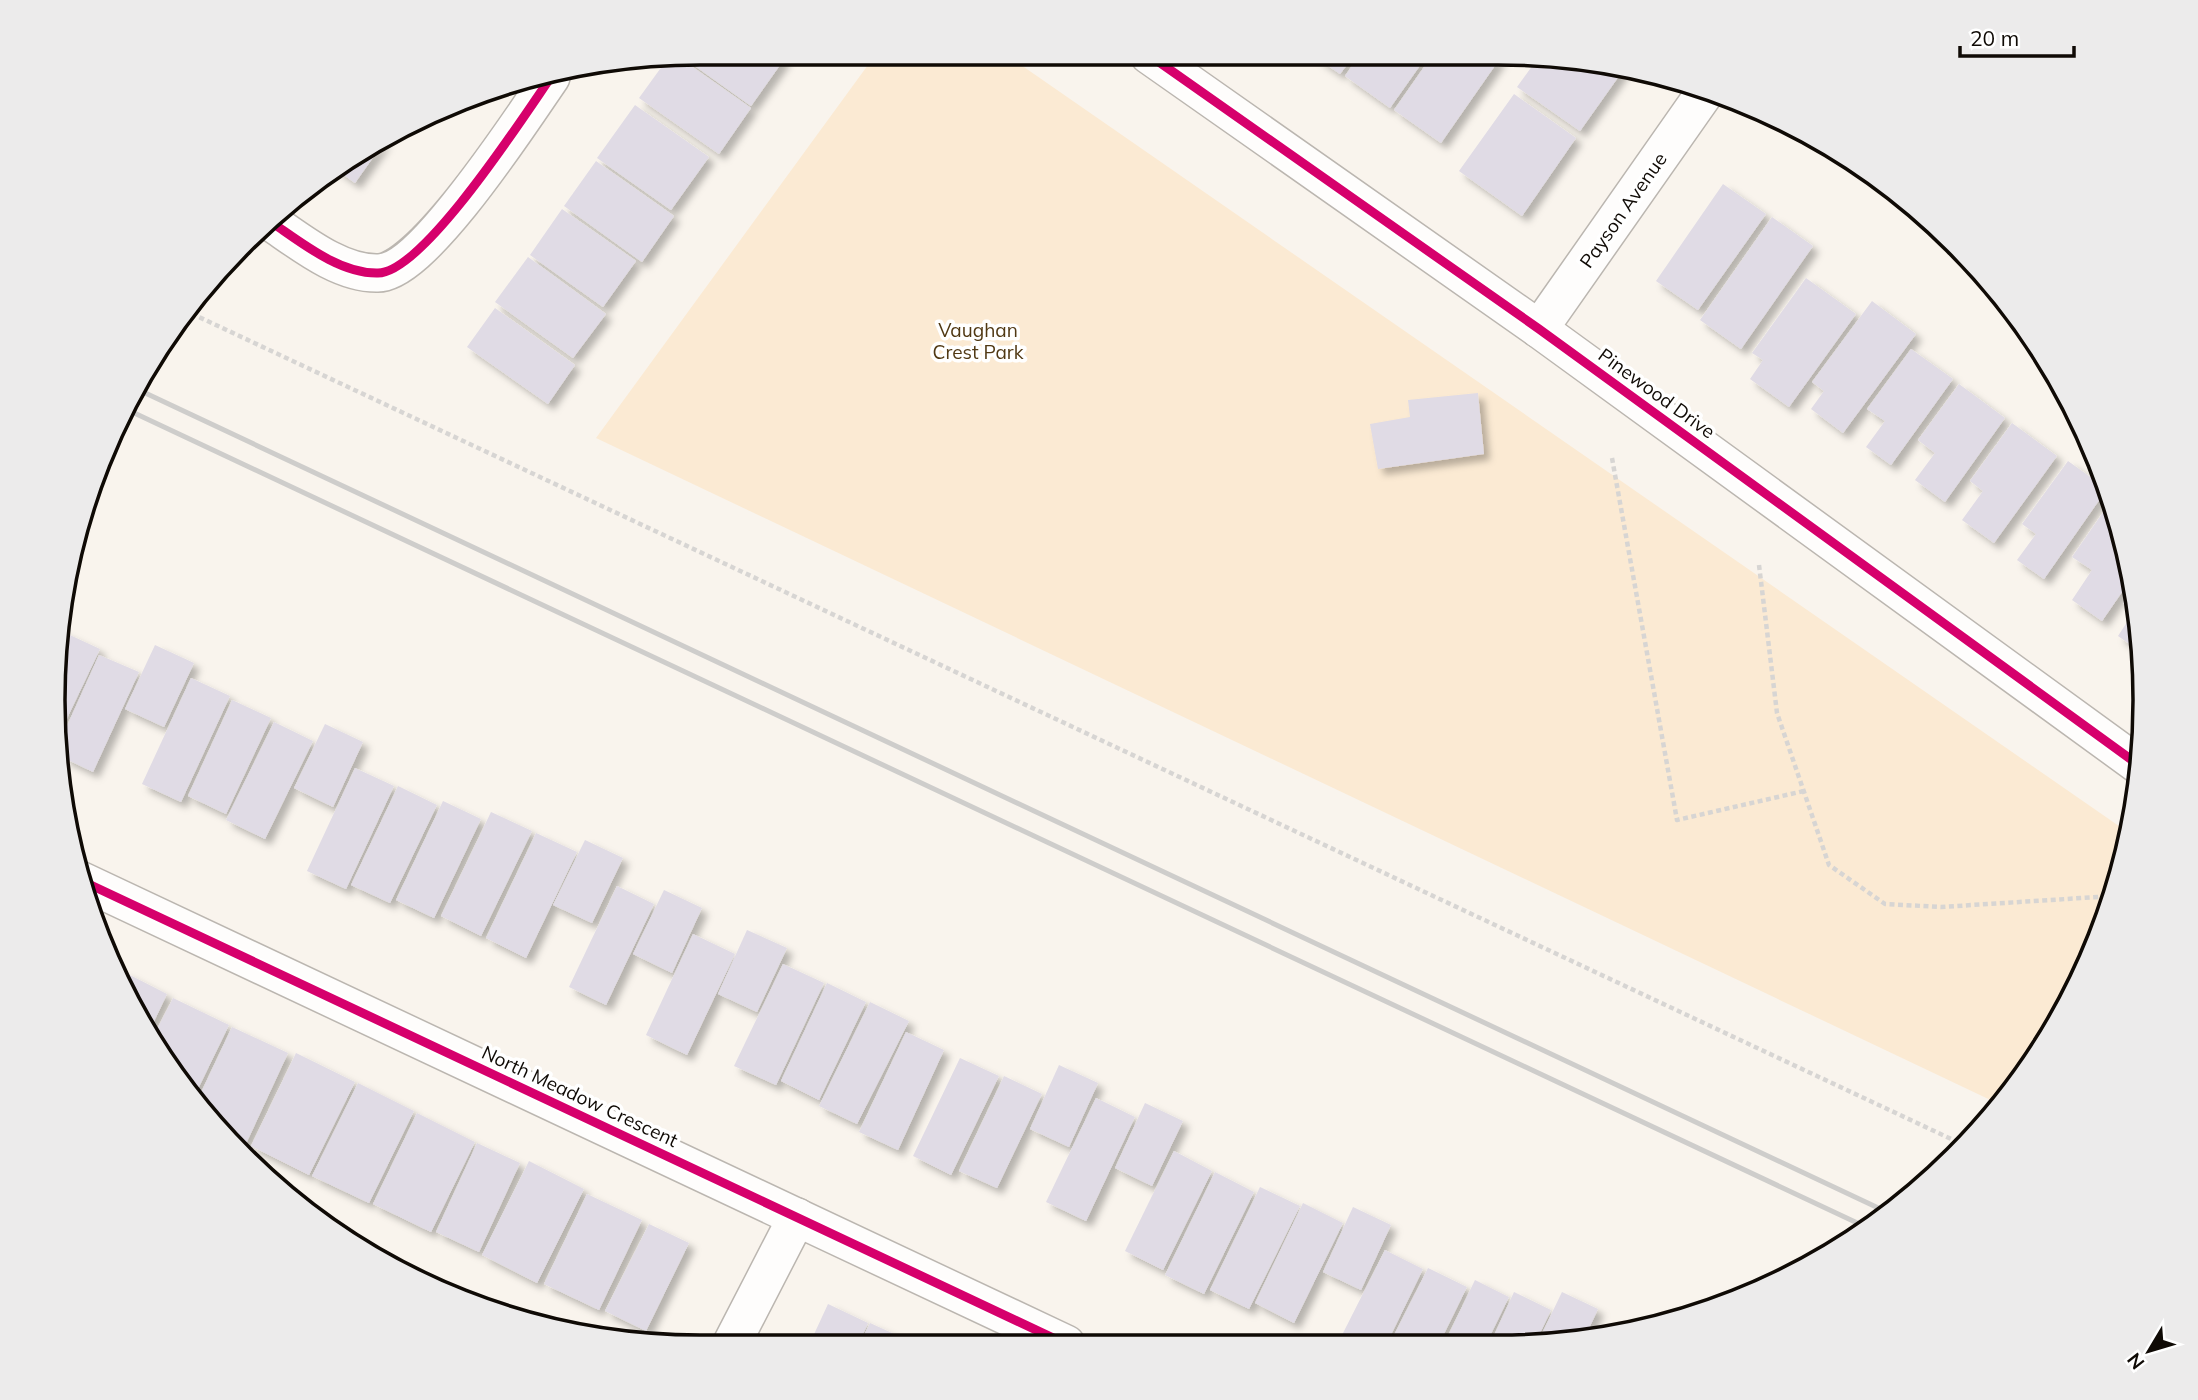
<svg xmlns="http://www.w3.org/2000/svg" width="2198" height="1400" viewBox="0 0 2198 1400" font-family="Mulish,sans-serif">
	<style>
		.green { fill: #fbead3 }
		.building { fill: #e0dbe5; filter: url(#shadow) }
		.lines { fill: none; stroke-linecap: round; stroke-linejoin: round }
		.street-casing { stroke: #bbb6b0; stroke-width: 40 }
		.path { stroke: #d7d5d3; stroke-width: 4.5; stroke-dasharray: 5 3.5; stroke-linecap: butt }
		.street { stroke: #fefdfc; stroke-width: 37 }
		.rail { stroke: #cecdcb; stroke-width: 5 }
		.cycleway-casing { stroke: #fff; stroke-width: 13 }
		.cycleway { stroke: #d6006c; stroke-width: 9 }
		.labels { text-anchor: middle; stroke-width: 7; stroke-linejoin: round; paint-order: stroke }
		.street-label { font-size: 19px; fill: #0f0a05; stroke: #fff }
		.park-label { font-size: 19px; fill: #503813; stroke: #fff }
		.rim { fill: none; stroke: #0f0a05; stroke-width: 3.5 }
	</style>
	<defs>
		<filter id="shadow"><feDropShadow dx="6" dy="6" stdDeviation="3.5" flood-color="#0004"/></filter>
	</defs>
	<rect width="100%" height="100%" fill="#f9f4ed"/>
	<!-- green -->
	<path class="green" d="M876,54H1005L2129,833L2123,868L2079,987L2011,1094L2001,1105L596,438Z"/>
	<!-- building -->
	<g class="building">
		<path d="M700,52L777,53L785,58L751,106L681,56Z"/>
		<path d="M677,56L751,108L719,154L639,98L668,58Z"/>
		<path d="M1314,56L1353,57L1340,74Z"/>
		<path d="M1358,57H1426L1390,108L1345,76Z"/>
		<path d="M1431,57H1501L1441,143L1394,110Z"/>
		<path d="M1538,58H1582L1624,69L1580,131L1517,87Z"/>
		<path d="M1514,94L1576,138L1522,216L1459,171Z"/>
		<path d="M635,105L709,157L671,210L597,158Z"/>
		<path d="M386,139L355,183L334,168L340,162Z"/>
		<path d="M596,161L674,216L642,262L564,206Z"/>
		<path d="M1723,184L1766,214L1698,310L1656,281Z"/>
		<path d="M562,209L636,261L603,307L530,255Z"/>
		<path d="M1772,217L1813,246L1741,349L1700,320Z"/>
		<path d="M528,257L606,314L573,358L495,302Z"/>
		<path d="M1806,278L1856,314L1789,407L1750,379L1763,360L1752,353Z"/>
		<path d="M1872,301L1916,334L1843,433L1811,409L1824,391L1812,382Z"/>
		<path d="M495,308L575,365L548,404L467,347Z"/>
		<path d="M1911,349L1953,379L1891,465L1866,447L1885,421L1867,409Z"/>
		<path d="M1959,384L2005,418L1945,502L1915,480L1935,453L1918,440Z"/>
		<path d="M1478,393L1484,454L1378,469L1370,424L1410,417L1408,400Z"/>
		<path d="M2012,423L2057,456L1994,543L1962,520L1983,491L1970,481Z"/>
		<path d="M2068,461L2107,489L2044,579L2017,560L2036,534L2022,524Z"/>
		<path d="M2113,498L2131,579L2102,621L2072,600L2092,570L2072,557Z"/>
		<path d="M2134,588L2140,616L2141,652L2118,636L2135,610L2123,603Z"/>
		<path d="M59,630L100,649L61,731L54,658Z"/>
		<path d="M155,645L194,663L164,727L125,709Z"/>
		<path d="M99,655L139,672L93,772L64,758L62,737Z"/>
		<path d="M191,678L230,696L181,802L142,784Z"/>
		<path d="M232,700L271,718L226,814L188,796Z"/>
		<path d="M274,722L313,741L265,839L226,820Z"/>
		<path d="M325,724L363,742L333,807L294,788Z"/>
		<path d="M355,768L394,786L346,889L307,871Z"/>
		<path d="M398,786L437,805L390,903L351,885Z"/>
		<path d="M443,801L481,819L434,918L396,900Z"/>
		<path d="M491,812L532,831L481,936L441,916Z"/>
		<path d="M536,833L577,852L526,958L486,938Z"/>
		<path d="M585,840L623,858L592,923L553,905Z"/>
		<path d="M617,886L654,904L606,1005L569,987Z"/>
		<path d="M664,890L702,908L672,973L633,954Z"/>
		<path d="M747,930L787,948L757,1012L718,994Z"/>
		<path d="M693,934L735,954L687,1055L646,1035Z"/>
		<path d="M783,964L824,983L776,1085L734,1066Z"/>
		<path d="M122,971L167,994L149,1032L126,981Z"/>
		<path d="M827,983L866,1002L819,1100L781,1081Z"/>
		<path d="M173,998L229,1025L195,1095L162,1060L152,1039Z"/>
		<path d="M870,1002L909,1021L857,1124L819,1106Z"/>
		<path d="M232,1027L288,1053L244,1148L198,1099Z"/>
		<path d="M906,1032L944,1050L898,1150L859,1132Z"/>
		<path d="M296,1053L355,1082L309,1175L251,1146Z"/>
		<path d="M960,1058L999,1076L951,1175L913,1156Z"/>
		<path d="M1059,1065L1098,1083L1069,1147L1030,1129Z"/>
		<path d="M1004,1076L1042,1094L997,1188L959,1171Z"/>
		<path d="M358,1083L414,1111L369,1203L312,1176Z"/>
		<path d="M1096,1098L1135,1117L1086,1221L1046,1202Z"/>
		<path d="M1145,1103L1183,1121L1152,1186L1115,1168Z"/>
		<path d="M417,1113L475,1142L431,1232L373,1204Z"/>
		<path d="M477,1143L520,1163L479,1252L436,1232Z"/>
		<path d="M1174,1151L1212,1171L1163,1270L1125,1251Z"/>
		<path d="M529,1161L584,1189L537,1283L482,1255Z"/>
		<path d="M1215,1172L1254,1192L1204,1294L1165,1275Z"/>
		<path d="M1260,1187L1300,1206L1249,1309L1210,1290Z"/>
		<path d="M587,1194L642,1220L599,1310L544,1284Z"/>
		<path d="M1303,1203L1343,1223L1294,1323L1255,1303Z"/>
		<path d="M1353,1207L1391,1225L1361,1290L1323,1272Z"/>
		<path d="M649,1224L689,1243L646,1331L605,1311Z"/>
		<path d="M1385,1250L1423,1269L1386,1345H1337Z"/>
		<path d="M1428,1268L1467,1287L1438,1346L1389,1345Z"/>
		<path d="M1475,1280L1509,1297L1485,1346H1443Z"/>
		<path d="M1514,1292L1551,1310L1534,1346H1489Z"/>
		<path d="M1562,1292L1598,1309L1585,1337L1536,1346Z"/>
		<path d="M828,1304L868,1323L859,1343H810Z"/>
		<path d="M870,1323L914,1343H860Z"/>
	</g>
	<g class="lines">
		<!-- street casing -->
		<g class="street-casing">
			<g id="street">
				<path d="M1149,55L1539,329L2140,766"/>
				<path d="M274,224C303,244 341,274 378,273C423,273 524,116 551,77"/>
				<path d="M1539,329L1706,91"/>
				<path d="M80,880L1066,1344"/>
				<path d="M732,1343L797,1217"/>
			</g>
		</g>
		<!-- path -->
		<g class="path">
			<path d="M184,310L1964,1145"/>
			<path d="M1612,458L1677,820L1804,791"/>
			<path d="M1759,565L1777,713L1829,865L1885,904L1941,907L2113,896"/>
		</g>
		<!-- street -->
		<use href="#street" class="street"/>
		<!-- rail -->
		<g class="rail">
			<path d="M141,391L1889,1213"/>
			<path d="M130,411L1868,1228"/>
		</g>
		<!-- cycleway casing -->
		<g class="cycleway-casing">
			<g id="cycleway">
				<path d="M1149,55L1539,329L2140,766"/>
				<path d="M274,224C303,244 341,274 378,273C423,273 524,116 551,77"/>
				<path d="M80,880L1066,1344"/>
			</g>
		</g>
		<!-- cycleway -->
		<use href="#cycleway" class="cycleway"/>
	</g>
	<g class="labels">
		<!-- street labels -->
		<g class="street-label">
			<text transform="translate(1623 210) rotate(-55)" y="7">Payson Avenue</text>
			<text transform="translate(1657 393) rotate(36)" y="7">Pinewood Drive</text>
			<text transform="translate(580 1096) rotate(25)" y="7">North Meadow Crescent</text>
		</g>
		<!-- park labels -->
		<g class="park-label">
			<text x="978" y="337">Vaughan<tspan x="978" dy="22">Crest Park</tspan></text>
		</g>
	</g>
	<!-- crop -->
	<path d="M0 0H2198V1400H0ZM700 65H1498A635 635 0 0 1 2133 700V700A635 635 0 0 1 1498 1335H700A635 635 0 0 1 65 700V700A635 635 0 0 1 700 65Z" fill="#ecebeb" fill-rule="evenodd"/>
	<path class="rim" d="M700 65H1498A635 635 0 0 1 2133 700V700A635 635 0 0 1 1498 1335H700A635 635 0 0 1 65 700V700A635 635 0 0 1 700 65Z"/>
	<!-- north arrow -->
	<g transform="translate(2149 1351) rotate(232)" stroke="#ffffff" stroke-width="5" paint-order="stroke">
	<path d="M0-5L12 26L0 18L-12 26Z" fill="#0f0a05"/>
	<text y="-10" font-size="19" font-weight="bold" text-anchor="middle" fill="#0f0a05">N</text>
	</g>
	<!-- scale -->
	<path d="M1960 46v10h114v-10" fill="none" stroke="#0f0a05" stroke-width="3.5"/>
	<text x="1970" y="46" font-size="21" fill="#0f0a05" stroke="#ffffff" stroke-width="5" paint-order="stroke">20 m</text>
</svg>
